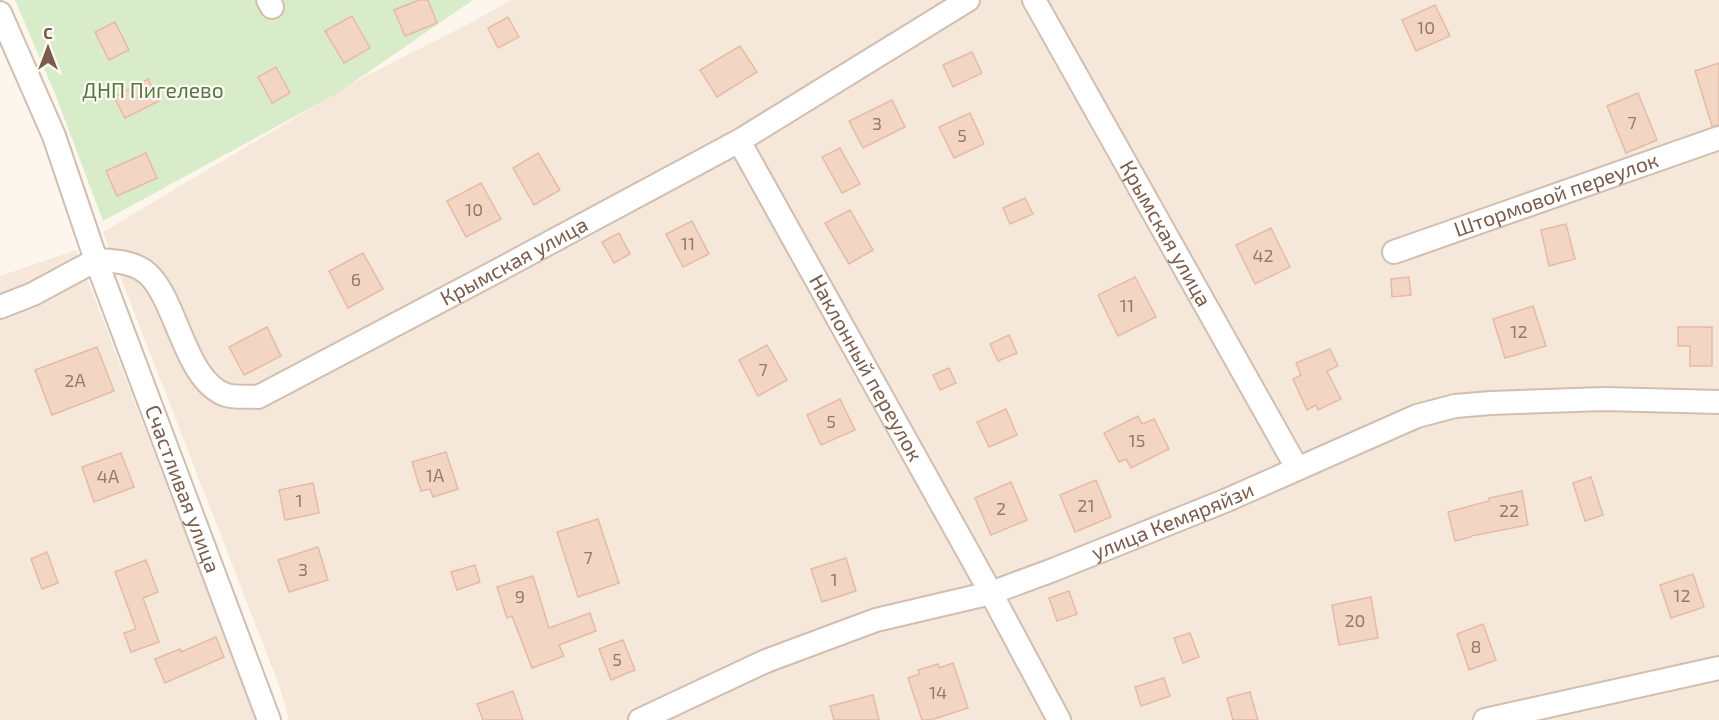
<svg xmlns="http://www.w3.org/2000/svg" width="1719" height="720" viewBox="0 0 1719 720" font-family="'Exo 2',sans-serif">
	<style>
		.residential { fill: #f5e8da }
		.green { fill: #d8ecc9 }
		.building { fill: #f3d5c3; stroke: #e6bba3; stroke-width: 1.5 }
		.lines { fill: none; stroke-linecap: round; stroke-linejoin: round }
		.minor-casing { stroke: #d1beb0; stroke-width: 26 }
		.minor { stroke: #fff; stroke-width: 22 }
		.labels { text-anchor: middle; stroke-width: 4.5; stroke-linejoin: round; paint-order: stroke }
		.number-label { font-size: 18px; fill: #987a6a }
		.park-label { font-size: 21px; fill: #537a41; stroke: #fffaf3 }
		.street-label { font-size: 21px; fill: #7a5c4d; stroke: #fffaf3 }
	</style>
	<rect width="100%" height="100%" fill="#fdf6ec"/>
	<!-- residential -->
	<g class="residential">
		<path d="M511,0H1719V720H289L279,685L103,232L362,78L476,20Z"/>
		<path d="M76,250L257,720H0V276Z"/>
	</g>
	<!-- green -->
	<path class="green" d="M15,0H473L338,93L103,221L56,96Z"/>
	<!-- building -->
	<g class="building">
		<path d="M419,0H428L437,23L405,36L394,10Z"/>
		<path d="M1435,5L1450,36L1416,51L1402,20Z"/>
		<path d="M352,16L370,48L344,63L325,31Z"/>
		<path d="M508,17L519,37L498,48L488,28Z"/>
		<path d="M115,22L129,50L109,60L95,32Z"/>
		<path d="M740,46L757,72L717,97L700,70Z"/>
		<path d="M972,52L982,73L953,87L943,65Z"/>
		<path d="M1719,63V125L1712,126L1695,71Z"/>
		<path d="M276,67L290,93L272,103L258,77Z"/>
		<path d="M148,79L159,101L125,118L114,97Z"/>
		<path d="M1638,93L1657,140L1626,153L1607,106Z"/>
		<path d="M892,100L905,127L863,148L849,121Z"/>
		<path d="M970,113L984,144L954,158L939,127Z"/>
		<path d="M840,148L860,184L842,193L822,157Z"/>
		<path d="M146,153L157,178L117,196L106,171Z"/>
		<path d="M538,153L560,190L534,205L513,168Z"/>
		<path d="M481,183L501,219L466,237L447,201Z"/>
		<path d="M1025,198L1033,214L1010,224L1003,208Z"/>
		<path d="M850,210L873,250L849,264L825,223Z"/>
		<path d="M692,221L709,254L683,267L666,234Z"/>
		<path d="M1566,224L1575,259L1549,266L1541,230Z"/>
		<path d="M1271,228L1290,267L1255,284L1236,245Z"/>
		<path d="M619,233L630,254L614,263L602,242Z"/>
		<path d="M363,253L383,289L348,308L329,271Z"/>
		<path d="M1135,277L1156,317L1118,336L1098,295Z"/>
		<path d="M1409,277L1411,295L1392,297L1391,279Z"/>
		<path d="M1533,306L1546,346L1505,358L1493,319Z"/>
		<path d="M267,327L281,356L244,375L229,347Z"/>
		<path d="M1678,327H1712V366H1690V346H1678Z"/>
		<path d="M1009,335L1017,353L998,361L990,344Z"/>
		<path d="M767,345L787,380L758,396L739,360Z"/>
		<path d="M97,347L114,391L52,415L35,370Z"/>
		<path d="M1330,349L1338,366L1327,371L1341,399L1318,410L1316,405L1307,410L1293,379L1301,375L1296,363Z"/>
		<path d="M949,368L956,383L940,390L933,375Z"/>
		<path d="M840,399L855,430L821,445L807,415Z"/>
		<path d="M1006,409L1017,435L989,447L977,422Z"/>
		<path d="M1138,416L1142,424L1154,419L1169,449L1131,468L1126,459L1119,462L1104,433Z"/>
		<path d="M446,452L458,489L433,497L430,489L421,491L412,462Z"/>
		<path d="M121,453L134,487L94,502L82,467Z"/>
		<path d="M1591,477L1603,515L1585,521L1573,483Z"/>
		<path d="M1096,480L1111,517L1075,532L1060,495Z"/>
		<path d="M1011,482L1027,520L991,535L975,498Z"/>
		<path d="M313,483L319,513L285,520L279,490Z"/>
		<path d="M1522,491L1528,525L1471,536V537L1455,541L1448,512L1489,501V498Z"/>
		<path d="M598,519L619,583L578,597L557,532Z"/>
		<path d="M318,547L328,580L289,592L278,560Z"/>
		<path d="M47,552L58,583L42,589L31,559Z"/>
		<path d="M846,558L856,591L822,602L811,569Z"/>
		<path d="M146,560L158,592L143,598L159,642L131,652L124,633L136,629L115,572Z"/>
		<path d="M475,565L480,582L457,590L451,572Z"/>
		<path d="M1693,574L1704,607L1671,618L1660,585Z"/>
		<path d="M533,576L549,628L590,613L596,631L559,645L564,656L532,668L512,616L507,618L497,587Z"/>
		<path d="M1069,591L1077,614L1057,621L1049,598Z"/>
		<path d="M1371,597L1378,638L1339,645L1332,605Z"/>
		<path d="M1483,624L1496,660L1469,670L1457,634Z"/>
		<path d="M1190,633L1199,657L1183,663L1174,638Z"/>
		<path d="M216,637L224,657L165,683L155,659L180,649L181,652Z"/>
		<path d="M623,640L635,670L611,680L599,649Z"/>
		<path d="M953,663L968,708L931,720H922L908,678L920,674L918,670L938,664L939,668Z"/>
		<path d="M1164,678L1170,696L1141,706L1135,687Z"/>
		<path d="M513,691L523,720H483L477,704Z"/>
		<path d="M1250,692L1258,720H1233L1227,698Z"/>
		<path d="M873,695L879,720H834L830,706Z"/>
	</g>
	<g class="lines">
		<!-- minor casing -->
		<g class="minor-casing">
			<g id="minor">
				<path d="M268,0L272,7"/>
				<path id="s1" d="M1034,0L1297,468"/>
				<path id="s2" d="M0,13L54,136L96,260L269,720"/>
				<path id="s3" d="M739,141L991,593L1059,720"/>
				<path id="s4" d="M1394,252L1719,138"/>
				<path id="s5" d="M96,260C113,261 134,261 148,274C177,301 185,381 226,395C235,398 248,396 258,397L497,271L739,141L968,0"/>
				<path d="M0,307L33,294L96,260"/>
				<path id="s6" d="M640,720L766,661L876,620L991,593L1053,570L1227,500L1417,416L1455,406L1491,403L1604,399L1719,402"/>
				<path d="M1485,720L1719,668"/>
			</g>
		</g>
		<!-- minor -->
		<use href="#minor" class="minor"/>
	</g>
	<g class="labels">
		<!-- number labels -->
		<g class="number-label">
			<text x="1426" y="34">10</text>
			<text x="1632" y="129">7</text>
			<text x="877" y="130">3</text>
			<text x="962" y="142">5</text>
			<text x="474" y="216">10</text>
			<text x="688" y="250">11</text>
			<text x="1263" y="262">42</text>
			<text x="356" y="286">6</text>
			<text x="1127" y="312">11</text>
			<text x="1519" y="338">12</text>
			<text x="763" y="376">7</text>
			<text x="75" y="387">2А</text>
			<text x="831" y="428">5</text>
			<text x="1137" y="447">15</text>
			<text x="435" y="482">1А</text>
			<text x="108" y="483">4А</text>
			<text x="299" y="507">1</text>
			<text x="1086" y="512">21</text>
			<text x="1001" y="515">2</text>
			<text x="1509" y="517">22</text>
			<text x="588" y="564">7</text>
			<text x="303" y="576">3</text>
			<text x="834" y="586">1</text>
			<text x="1682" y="602">12</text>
			<text x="520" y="603">9</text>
			<text x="1355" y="627">20</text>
			<text x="1476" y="653">8</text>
			<text x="617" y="666">5</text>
			<text x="938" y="699">14</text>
		</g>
		<!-- park labels -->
		<g class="park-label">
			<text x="153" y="98">ДНП Пигелево</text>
		</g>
		<!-- street labels -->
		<g class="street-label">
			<text dy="7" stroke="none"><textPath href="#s4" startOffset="172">Штормовой переулок</textPath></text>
			<text dy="7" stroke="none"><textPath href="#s1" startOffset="268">Крымская улица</textPath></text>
			<text dy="7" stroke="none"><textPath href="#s5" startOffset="524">Крымская улица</textPath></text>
			<text dy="7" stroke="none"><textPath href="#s3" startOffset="260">Наклонный переулок</textPath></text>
			<text dy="7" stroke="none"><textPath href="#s2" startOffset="510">Счастливая улица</textPath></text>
			<text dy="7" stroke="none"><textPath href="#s6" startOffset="570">улица Кемяряйзи</textPath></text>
		</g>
	</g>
	<!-- north arrow -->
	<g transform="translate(48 48)" stroke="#fffaf3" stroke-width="4.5" paint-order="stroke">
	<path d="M0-4.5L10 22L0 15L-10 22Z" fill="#7a5c4d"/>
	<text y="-9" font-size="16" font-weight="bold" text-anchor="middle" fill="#7a5c4d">С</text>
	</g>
</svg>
